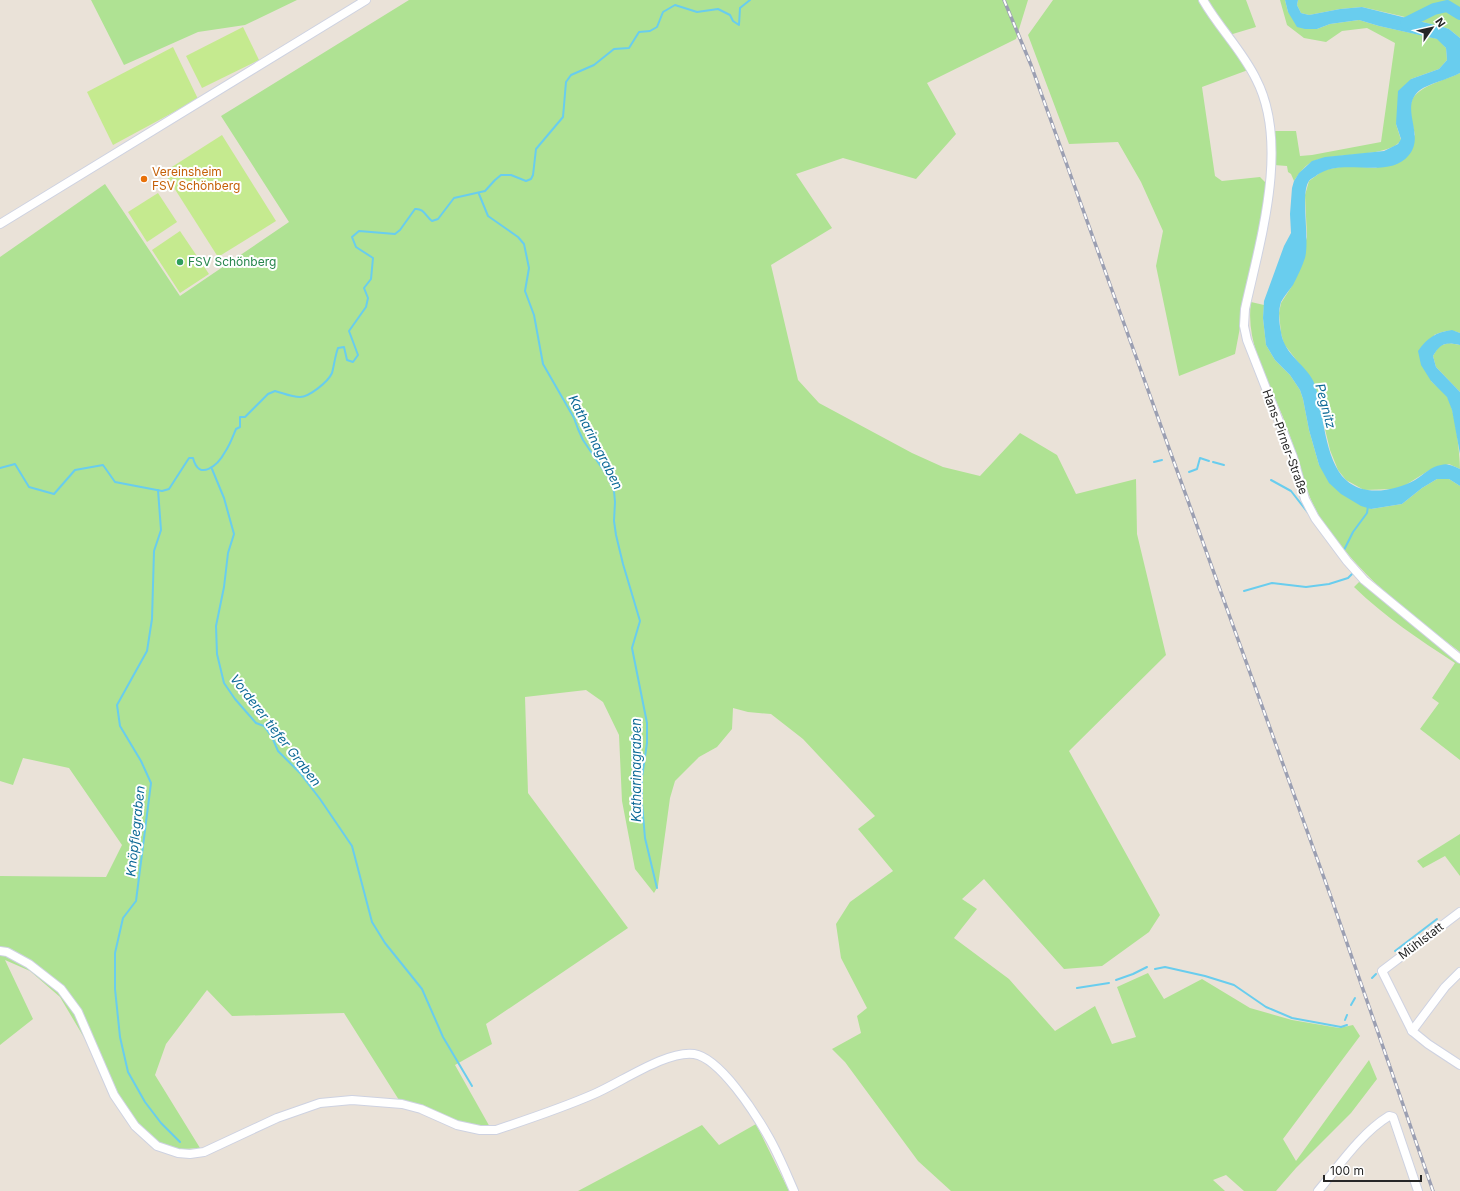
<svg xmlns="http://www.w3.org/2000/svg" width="1460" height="1191" viewBox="0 0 1460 1191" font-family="Inter,sans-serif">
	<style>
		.green { fill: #afe293 }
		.pitch { fill: #c5ea8f }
		.water { fill: #69cdee }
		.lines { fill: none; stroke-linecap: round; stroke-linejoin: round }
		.stream { stroke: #69cdee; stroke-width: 2 }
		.river { stroke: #69cdee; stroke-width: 12 }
		.minor-casing { stroke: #ced2e1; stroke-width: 10 }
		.minor { stroke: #fff; stroke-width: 8 }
		.rail-casing { stroke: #9b9fb2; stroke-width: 3.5 }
		.rail { stroke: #fff; stroke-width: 2; stroke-dasharray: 6; stroke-linecap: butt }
		.food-dot { fill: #e8710a; stroke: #fff; stroke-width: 1.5 }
		.leisure-dot { fill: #2e9e5b; stroke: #fff; stroke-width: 1.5 }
		.labels { text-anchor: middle; stroke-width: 4; stroke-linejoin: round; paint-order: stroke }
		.food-label { font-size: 12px; fill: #c56008; stroke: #fff; text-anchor: start }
		.leisure-label { font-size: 12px; fill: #27864d; stroke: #fff; text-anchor: start }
		.street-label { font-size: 12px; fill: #272727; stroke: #fff }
		.water-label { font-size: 13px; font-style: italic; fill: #0c6996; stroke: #fff }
	</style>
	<rect width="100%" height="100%" fill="#eae2d8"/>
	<!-- green -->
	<g class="green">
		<path d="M91,0H297L245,25L198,32L124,65Z"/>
		<path d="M409,0H1028L1016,39L927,83L956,134L916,179L843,158L796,174L832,228L771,265L798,380L819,403L912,453L943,467L980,476L1020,433L1057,455L1076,494L1136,479L1137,534L1166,655L1069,751L1160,915L1149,932L1102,966L1064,969L984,879L962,899L977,909L954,938L1009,979L1055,1031L1095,1006L1112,1044L1136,1037L1117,987L1148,973L1164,999L1202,979L1250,1008L1292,1020L1339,1028L1353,1025L1360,1036L1283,1139L1296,1161L1369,1060L1377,1079L1351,1113L1296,1168L1276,1191H1244L1226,1175L1213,1180L1225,1191H951L918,1161L845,1062L832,1049L861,1033L857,1016L867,1008L841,958L836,924L850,902L893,871L858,829L875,816L803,739L771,714L748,712L733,708L732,729L717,747L699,757L675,781L670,798L658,886L654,893L635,869L622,801L619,735L603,702L586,690L525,697L528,793L628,928L486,1024L492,1044L455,1065L491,1129L471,1125L399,1100L344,1013L232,1016L207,990L166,1044L155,1075L200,1148L169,1150L137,1127L60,997L30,971L5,960L33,1019L0,1045V1047V876L106,877L122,845L69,768L23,758L13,785L0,781V257L105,184L180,296L289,222L221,116Z"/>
		<path d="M1053,0H1246L1256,27L1226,36L1248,70L1202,87L1215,176L1222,181L1260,177L1267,184L1235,354L1179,376L1156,266L1163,231L1141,182L1118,142L1069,144L1028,35Z"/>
		<path d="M1280,0H1285L1288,12L1317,29L1330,24L1359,20L1379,26L1438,39L1446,48L1447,60L1439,69L1411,79L1396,124L1401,140C1390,158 1335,152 1314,161C1306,164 1299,173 1294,181L1291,174L1288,172L1287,166L1274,165L1273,131H1296L1300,156L1312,155L1381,142L1395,43L1367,28L1342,31L1326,42L1304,38L1287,25Z"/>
		<path d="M1298,0H1460V38L1449,29L1401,16L1362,7L1340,9L1309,15L1301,13L1297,5Z"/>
		<path d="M1460,73V333C1450,329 1444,331 1434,335L1431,381C1436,386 1443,391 1447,396C1455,409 1460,453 1460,469L1449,464L1428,471L1404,486L1393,489L1364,490L1346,480L1338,470L1330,450L1314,383L1284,344L1281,333L1279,313L1281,303L1292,286L1307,237L1305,195L1309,181L1324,170L1346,166L1376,168L1415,135C1413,125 1409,114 1411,104C1413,87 1446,80 1460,73Z"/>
		<path d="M1251,302L1264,305L1263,318L1266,345L1275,360L1290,375L1300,390L1303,399L1309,430L1319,465L1371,509L1402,504L1422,488L1437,479H1449L1460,486V652C1417,619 1373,587 1339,543C1330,533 1321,521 1315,508C1307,493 1303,476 1298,460C1292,441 1285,421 1277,403C1263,369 1246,340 1251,302Z"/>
		<path d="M1449,343L1460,345V392L1436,367L1433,356L1439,346Z"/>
		<path d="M1361,580L1460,662V760L1420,729L1439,703L1432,698L1455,663C1420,640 1385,617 1354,587Z"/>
		<path d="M1460,834V876L1445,856L1423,868L1417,861Z"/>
		<path d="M756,1124L789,1191H578L702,1125L719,1145Z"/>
	</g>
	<!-- pitch -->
	<g class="pitch">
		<path d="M243,27L259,60L202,88L186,56Z"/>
		<path d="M173,47L198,99L113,145L87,92Z"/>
		<path d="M222,135L276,221L218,257L164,172Z"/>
		<path d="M158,193L177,222L147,242L128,212Z"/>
		<path d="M180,231L209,274L180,293L152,250Z"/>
	</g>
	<!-- water -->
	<g class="water">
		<path d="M1285,0H1298L1297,5L1301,13L1309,15L1340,9L1362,7L1443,27L1449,29L1460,38V73C1449,79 1428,84 1420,90C1398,107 1426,135 1409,155C1388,181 1343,156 1317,175C1315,177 1310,179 1309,181C1300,193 1310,239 1305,258C1302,267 1297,277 1293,285C1289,291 1284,296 1281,302C1278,311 1279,323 1281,332C1284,356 1308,365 1315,385C1324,412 1324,460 1346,480C1364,497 1395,491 1415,480C1423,475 1432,466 1441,465C1448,463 1453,466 1460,469V486L1449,479H1437L1422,488L1402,504L1371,509L1361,506L1341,494L1329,483L1319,465L1309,430L1303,399L1300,390L1290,375L1275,360L1266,345L1263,318L1264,301L1284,246L1291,233L1290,214L1292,188L1294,181L1299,173L1312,161L1325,157L1384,151L1398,144L1401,139L1396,124L1398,91L1411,79L1439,69L1447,60L1446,48L1437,39L1379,26L1359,20L1330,24L1317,29H1305L1297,27L1288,12Z"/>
		<path d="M1452,330L1460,333V345C1445,342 1441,343 1433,356L1436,367L1460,392V454L1452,410L1447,397L1431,381L1421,365L1418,351C1427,338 1436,332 1452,330Z"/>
	</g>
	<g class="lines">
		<!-- stream -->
		<g class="stream">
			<path d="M479,194L488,216L518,237L524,244L529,268L525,291L534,315L543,364L574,418L578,429L583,440L608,477L614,491L615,502L614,521L616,535L623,564L640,621L632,648L647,723V743L642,777V803L645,838L657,888"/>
			<path d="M1154,462L1162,460"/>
			<path d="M1213,462L1224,465"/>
			<path d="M0,468L15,464L29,487L54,494L75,470L103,465L115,482L162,491L169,489L189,458H193C199,482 218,465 225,452C230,445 233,436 236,429L240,427V417H245L268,394L275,391C283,393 291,397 300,397C309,397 328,382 332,373C334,366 335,356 338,348L344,347L347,360L353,362L358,355L349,331L366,307L368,298L364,288L371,279L373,258L356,247L352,237L359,231L395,234L400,230L415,209C424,208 426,217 432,221L438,219L454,198L485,191L495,180L501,175H511L526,181L531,179L533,175L536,149L563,117L566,82L571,75L594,65L614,49L629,48L639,32L650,31L657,27L663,12L675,5L697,12L718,9L730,15L733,21L739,25L740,8L750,0"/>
			<path d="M212,469L224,498L234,534L228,553L224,587L216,626L217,654L224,683L235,699L256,723L264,726L272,737L278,751L300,773L320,799L352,846L372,922L385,943L422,989L443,1037L472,1086"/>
			<path d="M1189,472L1197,469L1200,458L1209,461"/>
			<path d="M1271,480L1291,491L1309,514"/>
			<path d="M158,490L161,530L154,551L152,619L147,651L117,705L120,726L141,761L151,783L136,901L123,918L115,953V989L120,1037L128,1072L145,1102L161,1123L180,1142"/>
			<path d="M1344,550L1353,532L1367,513L1368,506"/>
			<path d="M1244,591L1272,583L1306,587L1329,584L1348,578L1353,573"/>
			<path d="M1395,951L1437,919"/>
			<path d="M1155,969L1165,967L1205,976L1234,985L1266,1007L1292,1018L1341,1027L1347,1025"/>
			<path d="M1372,978L1376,974"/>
			<path d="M1116,980L1133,974L1147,967"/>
			<path d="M1077,988L1109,983"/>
			<path d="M1351,1005L1355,998"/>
			<path d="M1345,1020L1347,1015"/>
		</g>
		<!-- river -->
		<path class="river" d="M1406,23L1434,9L1447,6L1460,14"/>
		<!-- minor casing -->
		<g class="minor-casing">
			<g id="minor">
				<path d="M1203,0C1219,28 1242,50 1256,79C1290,144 1260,241 1245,309L1244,326L1247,340L1293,457L1305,499L1315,518L1347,561L1364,580L1460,659"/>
				<path d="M0,224L366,0"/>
				<path d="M1460,912L1382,971L1412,1031L1428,1044L1460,1065"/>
				<path d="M0,951L7,952L29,964L61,989L78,1012L114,1095L135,1126L157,1146L178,1153L190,1154L204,1152L277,1118L320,1103L352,1100L402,1104L421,1109L457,1125L480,1130H496C529,1119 562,1108 594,1094C620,1083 667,1050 694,1054C720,1058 755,1113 768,1136C778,1153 786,1173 794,1191"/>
				<path d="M1412,1031L1445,987L1460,972"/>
				<path d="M1318,1191C1339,1166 1361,1133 1389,1116L1393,1117L1418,1191"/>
			</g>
		</g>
		<!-- minor -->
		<use href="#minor" class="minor"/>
		<!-- rail casing -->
		<g class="rail-casing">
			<path id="rail" d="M1004,0L1031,65L1100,257L1332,900L1433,1191"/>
		</g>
		<!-- rail -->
		<use href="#rail" class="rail"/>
	</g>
	<!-- markers -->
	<circle class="food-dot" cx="144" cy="179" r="4"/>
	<circle class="leisure-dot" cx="180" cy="262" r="4"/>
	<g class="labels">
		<!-- food labels -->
		<g class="food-label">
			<text x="152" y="176">Vereinsheim<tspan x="152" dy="14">FSV Schönberg</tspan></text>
		</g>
		<!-- leisure labels -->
		<g class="leisure-label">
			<text x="188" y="266">FSV Schönberg</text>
		</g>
		<!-- street labels -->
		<g class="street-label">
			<text transform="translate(1285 442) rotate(70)" y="4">Hans-Pirner-Straße</text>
			<text transform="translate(1421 941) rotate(-37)" y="4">Mühlstatt</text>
		</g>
		<!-- water labels -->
		<g class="water-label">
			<text transform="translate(1326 406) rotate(75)" y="5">Pegnitz</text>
			<text transform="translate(596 442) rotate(63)" y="5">Katharinagraben</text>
			<text transform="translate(276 730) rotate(52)" y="5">Vorderer tiefer Graben</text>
			<text transform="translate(636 770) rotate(-90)" y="5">Katharinagraben</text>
			<text transform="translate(135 831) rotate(-84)" y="5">Knöpflegraben</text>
		</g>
	</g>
	<!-- north arrow -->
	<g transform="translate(1432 28) rotate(56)" stroke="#ffffff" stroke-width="3" paint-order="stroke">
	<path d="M0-3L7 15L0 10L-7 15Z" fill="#272727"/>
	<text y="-6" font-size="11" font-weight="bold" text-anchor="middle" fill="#272727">N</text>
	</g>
	<!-- scale -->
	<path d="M1324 1175v6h97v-6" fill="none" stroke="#272727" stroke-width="2"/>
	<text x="1330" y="1175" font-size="12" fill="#272727" stroke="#ffffff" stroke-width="3" paint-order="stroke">100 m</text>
</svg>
